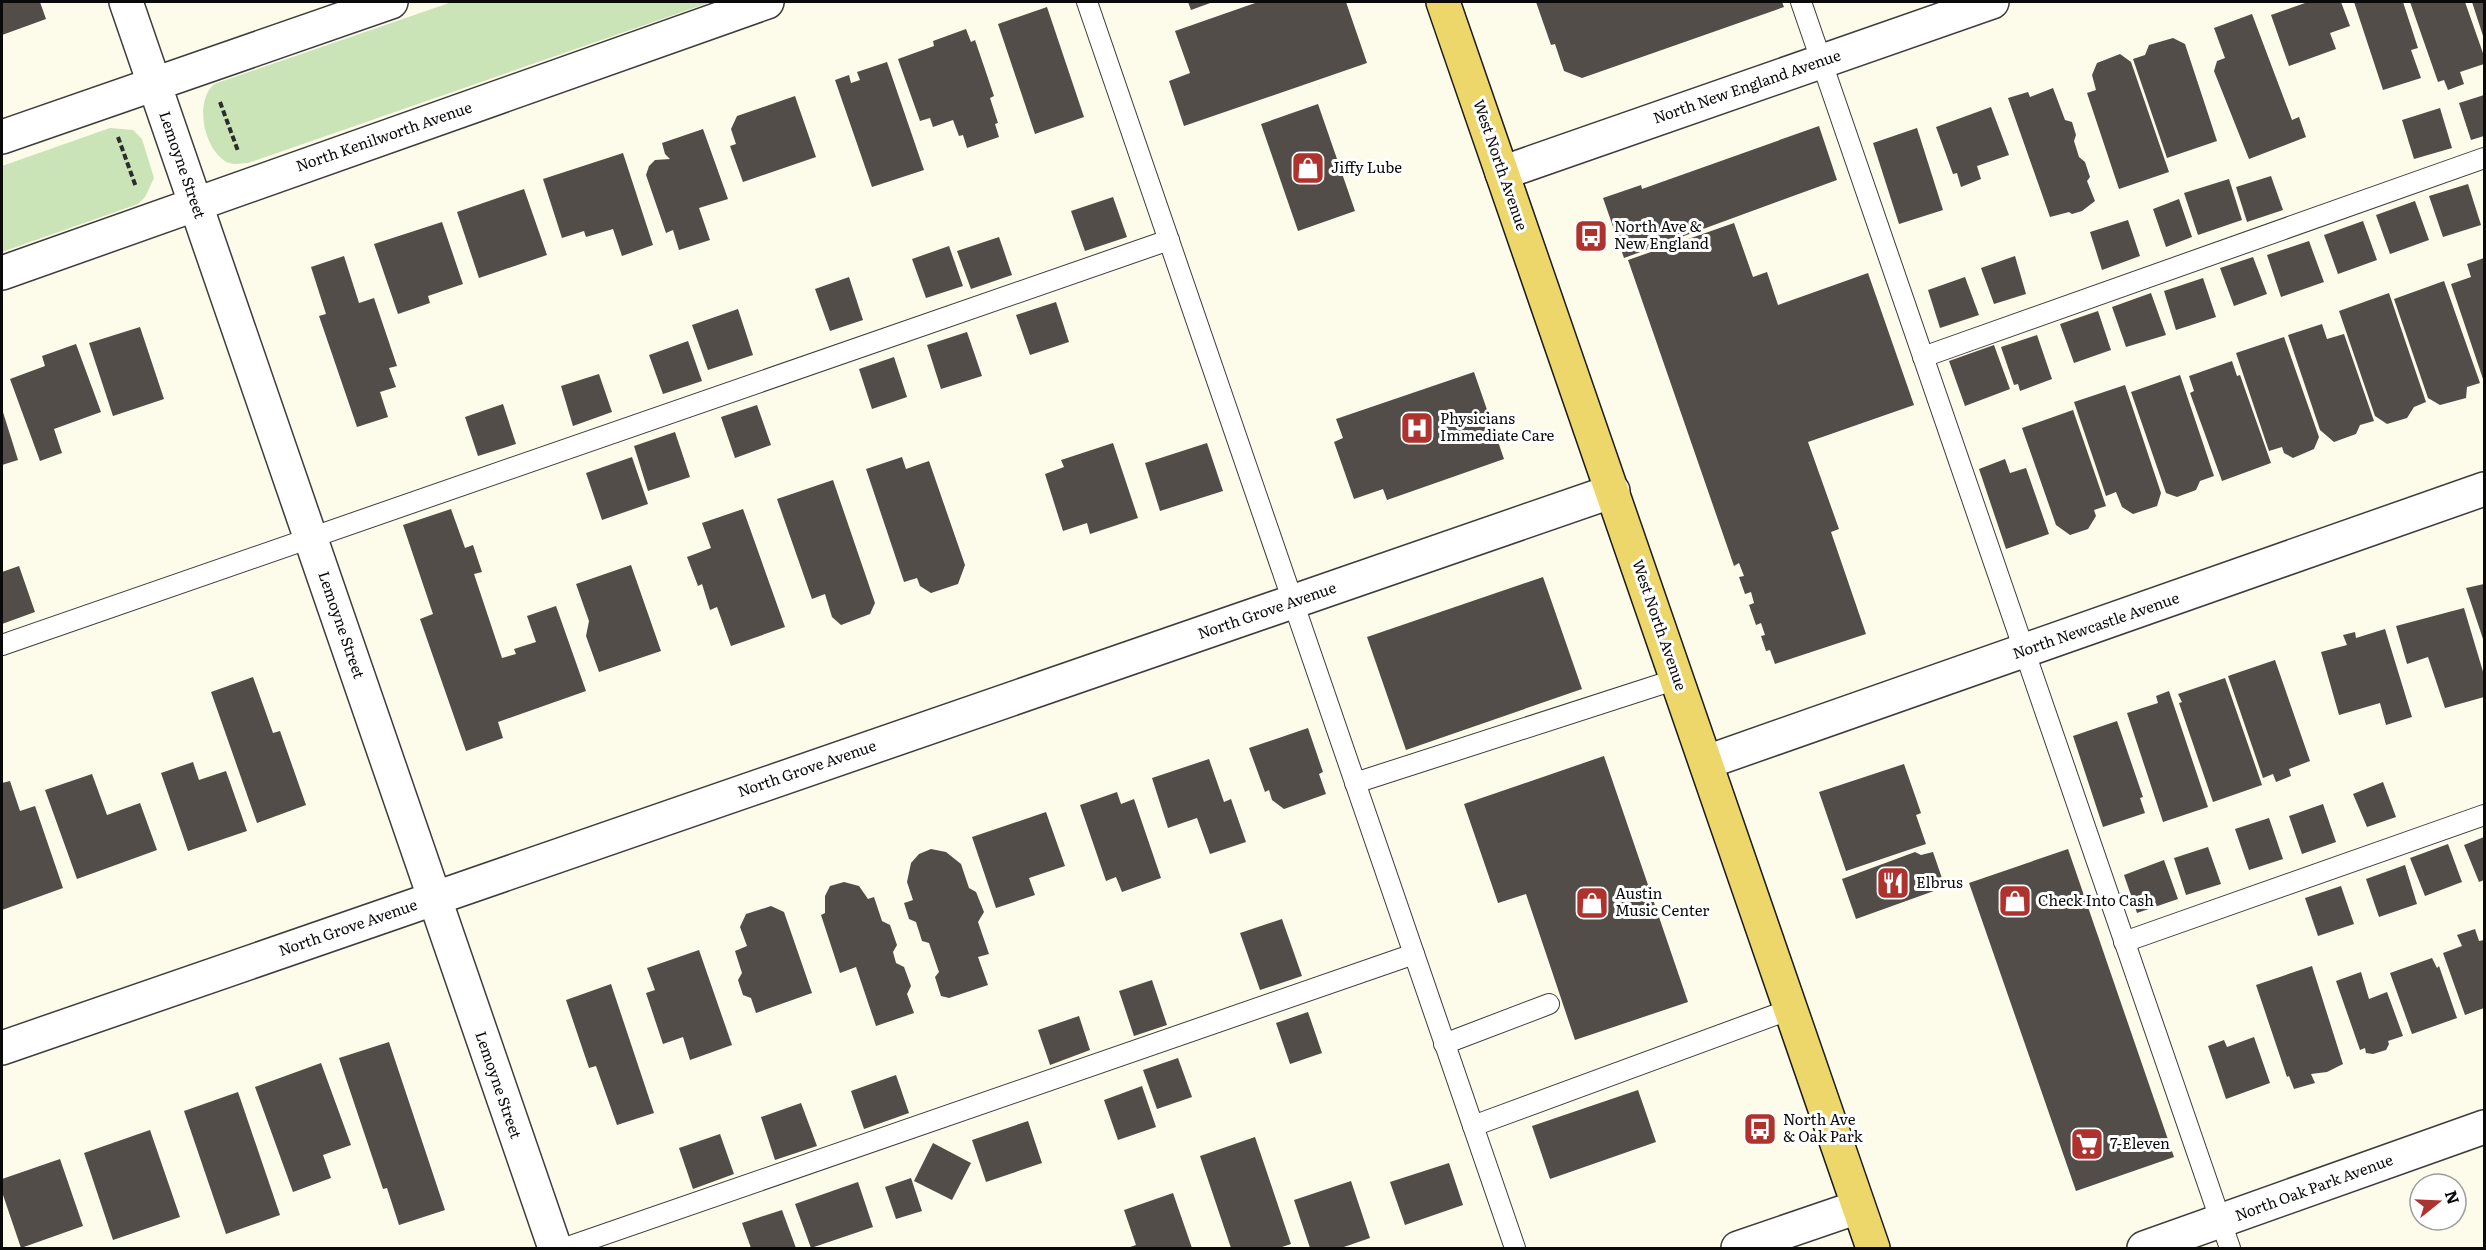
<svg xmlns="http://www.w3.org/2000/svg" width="2486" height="1250" viewBox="0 0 2486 1250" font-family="Literata,serif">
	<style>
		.green { fill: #cbe4b7 }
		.building { fill: #524d48 }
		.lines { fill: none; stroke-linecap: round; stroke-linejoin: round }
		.service-casing { stroke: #3d3d3d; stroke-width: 22 }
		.minor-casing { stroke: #3d3d3d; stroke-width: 36 }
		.tertiary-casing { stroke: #3d3d3d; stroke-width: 36 }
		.primary-casing { stroke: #1b1b1b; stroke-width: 36 }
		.path { stroke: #2c2c2c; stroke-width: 4; stroke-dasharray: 6 3; stroke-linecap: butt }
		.service { stroke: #fff; stroke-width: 20 }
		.minor { stroke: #fff; stroke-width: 33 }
		.tertiary { stroke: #fff; stroke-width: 33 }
		.primary { stroke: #edd76a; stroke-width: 33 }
		.labels { text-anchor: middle; stroke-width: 6; stroke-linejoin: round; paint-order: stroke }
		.street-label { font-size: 15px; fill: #0a0a0a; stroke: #fff }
		.poi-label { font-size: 15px; fill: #0a0a0a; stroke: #fff; text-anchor: start }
	</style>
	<rect width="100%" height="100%" fill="#fdfbea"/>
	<!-- green -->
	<g class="green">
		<path d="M452,2H711L248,163C242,163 235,165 229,163C205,153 193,103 214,84Z"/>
		<path d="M110,128L133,130L142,139L154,178L145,197L138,204L2,252V166Z"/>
	</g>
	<!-- building -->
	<g class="building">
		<path d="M2,2H40L46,19L2,35Z"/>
		<path d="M1188,2H1213L1191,10Z"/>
		<path d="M1258,2H1346L1367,63L1184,126L1169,81L1190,73L1175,31Z"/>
		<path d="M1536,2H1782L1784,7L1582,78L1564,71L1555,44L1551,45Z"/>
		<path d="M2304,2H2341L2350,26L2330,33L2336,49L2289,66L2271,15L2305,3Z"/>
		<path d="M2354,2H2403L2418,48L2411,50L2421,78L2383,90Z"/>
		<path d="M2410,2H2465L2484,56V64L2460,72L2464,84L2448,90L2444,80L2438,82Z"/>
		<path d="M2472,2H2484V39Z"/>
		<path d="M1047,7L1084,117L1035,134L998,24Z"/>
		<path d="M2252,14L2292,120L2299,117L2306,137L2249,159L2214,71L2217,61L2225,58L2214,28Z"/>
		<path d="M966,29L971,42L975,40L994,96L990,98L998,123L995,124L999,137L967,148L963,135L959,136L953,120L933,127L930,118L920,121L898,59L934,46L933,41Z"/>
		<path d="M2173,38L2185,44L2217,141L2167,158L2133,59L2145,55L2149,45Z"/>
		<path d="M2120,54L2131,62L2169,172L2119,189L2087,93L2096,90L2092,75L2097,63Z"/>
		<path d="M887,62L924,170L872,187L835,80L849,75L851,83L860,80L857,72Z"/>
		<path d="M2053,88L2065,120L2072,122L2076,135L2074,141L2079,157L2085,162L2090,177L2087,181L2095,201L2082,211L2072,214L2069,212L2050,217L2008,98L2028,92L2030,97Z"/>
		<path d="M2484,95V136L2471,140L2459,103Z"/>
		<path d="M795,96L816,157L743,182L730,146L736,144L731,129L737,116Z"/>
		<path d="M1318,104L1355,211L1298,231L1261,124Z"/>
		<path d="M1991,107L2009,155L1977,166L1981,179L1961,187L1957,173L1953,174L1936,127Z"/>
		<path d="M2440,108L2452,148L2414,159L2402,120Z"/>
		<path d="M1819,126L1837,180L1624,258L1603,198L1641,185L1642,189Z"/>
		<path d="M1917,128L1943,210L1899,224L1873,143Z"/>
		<path d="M703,129L728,199L699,208L710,240L679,250L673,230L666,233L646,175L649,166L655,160L670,159L665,154L662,143Z"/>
		<path d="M623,153L653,245L622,256L613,229L586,237L584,231L562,238L543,179Z"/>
		<path d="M2271,176L2283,210L2247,222L2236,187Z"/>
		<path d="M2229,179L2242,220L2198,235L2184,193Z"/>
		<path d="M2468,184L2481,225L2443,237L2429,196Z"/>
		<path d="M524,189L547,255L479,278L457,212Z"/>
		<path d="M1113,197L1127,237L1085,251L1071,211Z"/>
		<path d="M2179,199L2192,237L2166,247L2153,209Z"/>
		<path d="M2415,201L2429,240L2390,254L2376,215Z"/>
		<path d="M2128,220L2140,256L2102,270L2090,232Z"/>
		<path d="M2363,221L2377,260L2338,274L2324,235Z"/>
		<path d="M442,222L463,284L428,296L430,303L398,314L374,244Z"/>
		<path d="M1734,223L1753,277L1767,272L1778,305L1868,273L1914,405L1808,442L1839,529L1831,532L1866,634L1775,664L1770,650L1766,651L1761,636L1765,635L1761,623L1756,625L1749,605L1754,603L1751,592L1745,594L1739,577L1744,576L1739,563L1734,566L1628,260Z"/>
		<path d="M999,237L1012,275L971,289L957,251Z"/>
		<path d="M2309,241L2324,282L2281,297L2267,255Z"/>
		<path d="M949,246L963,286L926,298L912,259Z"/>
		<path d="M344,256L359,303L374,298L397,366L389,368L396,387L380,392L388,417L357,427L319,316L326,314L311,267Z"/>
		<path d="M2015,256L2026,294L1994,304L1981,268Z"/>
		<path d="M2253,257L2267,294L2234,306L2220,268Z"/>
		<path d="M2484,258V382L2451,284L2471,277L2467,264Z"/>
		<path d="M849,277L863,320L830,331L815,289Z"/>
		<path d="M1965,277L1979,315L1940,328L1928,290Z"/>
		<path d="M2203,278L2216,317L2176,330L2164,291Z"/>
		<path d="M2444,281L2480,383L2467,387L2466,398L2440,405L2428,398L2394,299Z"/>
		<path d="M2151,293L2166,335L2126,347L2112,307Z"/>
		<path d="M2389,293L2426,402L2414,407L2407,418L2387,424L2375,416L2339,311Z"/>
		<path d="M1056,302L1069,342L1030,355L1016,315Z"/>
		<path d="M738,309L753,355L708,370L692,325Z"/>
		<path d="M2098,311L2111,350L2074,363L2060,324Z"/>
		<path d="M2322,324L2327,339L2344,334L2374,421L2360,425L2356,434L2334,442L2320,430L2288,335Z"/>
		<path d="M140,327L164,399L113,416L89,343Z"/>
		<path d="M967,332L982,376L941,389L927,345Z"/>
		<path d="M2037,335L2052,379L2020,391L2018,384L2014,385L2001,347Z"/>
		<path d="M2284,337L2319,437L2314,449L2293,458L2284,453L2282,447L2269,451L2236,353Z"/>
		<path d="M688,341L702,381L663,394L649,355Z"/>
		<path d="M76,344L101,412L54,429L62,453L40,461L10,379L45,366L42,356Z"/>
		<path d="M1994,345L2010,389L1965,406L1949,361Z"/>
		<path d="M894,357L907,397L872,409L859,369Z"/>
		<path d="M2232,361L2237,376L2240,375L2271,463L2222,481L2190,393L2194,391L2189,376Z"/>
		<path d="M1474,372L1504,459L1387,500L1383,489L1354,499L1334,442L1343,438L1336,419Z"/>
		<path d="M599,374L612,412L573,426L561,386Z"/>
		<path d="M2180,375L2214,476L2200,481L2196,490L2177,497L2166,493L2131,392Z"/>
		<path d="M2125,385L2161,493L2157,506L2133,514L2122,507L2116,492L2106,496L2074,402Z"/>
		<path d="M503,404L516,444L478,456L465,417Z"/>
		<path d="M757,405L771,445L735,458L721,417Z"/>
		<path d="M2,409L18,460L2,465Z"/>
		<path d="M2073,410L2106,506L2094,510L2096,516L2088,529L2070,535L2056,525L2022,428Z"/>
		<path d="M675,432L690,477L648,491L634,446Z"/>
		<path d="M1113,443L1138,518L1090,534L1087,523L1063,531L1045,474L1064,467L1061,460Z"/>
		<path d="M1207,443L1223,491L1160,511L1145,463Z"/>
		<path d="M632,457L648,504L602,520L586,473Z"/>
		<path d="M902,457L906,469L929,461L965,565L958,584L931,593L920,586L917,578L904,582L866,469Z"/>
		<path d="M2005,459L2010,473L2026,468L2049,534L2006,549L1979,469Z"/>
		<path d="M833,480L875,603L870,614L841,625L832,617L825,594L812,599L777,499Z"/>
		<path d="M451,509L465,548L473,545L482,572L474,574L502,658L516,654L514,649L536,642L527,616L556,606L586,691L498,722L503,738L466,751L420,619L433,614L403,525Z"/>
		<path d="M743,509L785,627L731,646L717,607L710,610L702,584L698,586L687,557L711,548L702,523Z"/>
		<path d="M631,565L661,651L599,672L586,636L589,621L576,584Z"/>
		<path d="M19,566L35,612L2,624V572Z"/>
		<path d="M1543,577L1582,689L1406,750L1367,637Z"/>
		<path d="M2484,584V642L2466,588Z"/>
		<path d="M2464,608L2484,675V697L2445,708L2428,657L2407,664L2396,626Z"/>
		<path d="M2385,629L2412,717L2386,725L2380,703L2339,715L2321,652L2347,645L2343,635L2355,632L2356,638Z"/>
		<path d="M2275,660L2310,761L2289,769L2291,776L2276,782L2273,774L2263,778L2228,676Z"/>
		<path d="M253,677L273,733L280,731L306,805L257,823L211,692Z"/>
		<path d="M2225,678L2262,785L2213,802L2179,703L2182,702L2178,694Z"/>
		<path d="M2169,691L2208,807L2163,822L2127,713L2158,703L2156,696Z"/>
		<path d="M2117,721L2143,797L2140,798L2145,813L2103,827L2073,736Z"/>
		<path d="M1308,728L1323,772L1319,774L1326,794L1284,809L1272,800L1269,790L1265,792L1249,748Z"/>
		<path d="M1604,756L1688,1002L1575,1040L1526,894L1498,903L1464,804Z"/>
		<path d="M1209,759L1224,802L1231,799L1246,842L1210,854L1197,818L1168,828L1152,778Z"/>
		<path d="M193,762L199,780L226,771L247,831L188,851L161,773Z"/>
		<path d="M1904,764L1921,813L1916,815L1926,844L1846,871L1819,792Z"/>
		<path d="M92,774L107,815L140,803L157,850L77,879L45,790Z"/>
		<path d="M10,781L20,811L35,806L63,888L2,910V783Z"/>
		<path d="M2383,782L2396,817L2367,827L2353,794Z"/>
		<path d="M1117,792L1121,804L1134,799L1161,878L1122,892L1116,877L1106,881L1080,805Z"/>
		<path d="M2323,804L2336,842L2302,854L2289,816Z"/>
		<path d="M1046,812L1065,866L1029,878L1035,895L996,908L972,837Z"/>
		<path d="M2269,818L2283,859L2249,870L2235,829Z"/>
		<path d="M2484,837V880L2479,882L2464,845Z"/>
		<path d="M2448,844L2462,882L2425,896L2410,858Z"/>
		<path d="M2208,847L2221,884L2186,895L2174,858Z"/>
		<path d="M931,849L946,852L961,864L969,888L976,892L984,912L978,922L989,954L978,957L988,985L949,998L941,996L935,977L939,972L929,943L922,941L916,922L909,919L904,903L913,900L907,882L911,863L919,854Z"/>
		<path d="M2068,849L2174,1157L2076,1191L1969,883Z"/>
		<path d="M1915,852L1921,855L1933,852L1945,887L1856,919L1842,879Z"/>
		<path d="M2164,860L2178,899L2137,913L2124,875Z"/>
		<path d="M2405,865L2417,904L2379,917L2366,879Z"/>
		<path d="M844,882L859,886L868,899L874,897L882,921L890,925L897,945L893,952L896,963L904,967L911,986L907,994L914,1013L876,1026L856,967L840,973L821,915L825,913V896L830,886Z"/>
		<path d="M2341,886L2354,924L2318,936L2305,898Z"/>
		<path d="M771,906L784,912L812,993L756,1013L751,998L743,995L738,980L742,973L735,951L747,946L740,927L746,914Z"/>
		<path d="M1282,919L1302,976L1260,990L1240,933Z"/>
		<path d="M2475,929L2479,941L2484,940V1008L2465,1015L2443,953L2462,946L2457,935Z"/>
		<path d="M699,950L732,1045L690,1060L683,1037L663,1044L646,993L655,990L647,968Z"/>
		<path d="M2432,958L2437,968L2439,966L2457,1018L2412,1034L2390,973Z"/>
		<path d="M2312,966L2343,1064L2327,1072L2311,1074L2315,1083L2294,1089L2289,1076L2287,1077L2256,985Z"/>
		<path d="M2361,972L2369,999L2387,992L2403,1036L2388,1041L2389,1044L2386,1050L2373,1054L2366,1053L2365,1048L2360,1050L2336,981Z"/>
		<path d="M1152,980L1167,1025L1134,1036L1119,991Z"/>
		<path d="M611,984L654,1113L617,1125L596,1066L589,1068L566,1000Z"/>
		<path d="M1308,1012L1322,1053L1290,1064L1276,1023Z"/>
		<path d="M1079,1016L1090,1050L1050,1065L1038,1030Z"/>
		<path d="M2254,1037L2270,1083L2226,1099L2208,1046L2224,1040L2227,1047Z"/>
		<path d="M389,1042L445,1210L399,1225L387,1188L383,1189L339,1058Z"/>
		<path d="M1178,1058L1192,1097L1157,1109L1143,1070Z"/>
		<path d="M321,1063L351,1145L323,1155L331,1178L293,1192L255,1087Z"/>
		<path d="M896,1075L909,1113L864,1129L851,1091Z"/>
		<path d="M1142,1086L1156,1127L1118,1140L1104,1100Z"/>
		<path d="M1638,1090L1656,1142L1550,1179L1532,1126Z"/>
		<path d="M238,1092L280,1215L226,1234L184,1111Z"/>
		<path d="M801,1103L817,1146L775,1160L761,1117Z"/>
		<path d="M1028,1121L1042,1163L986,1182L972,1140Z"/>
		<path d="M150,1130L180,1217L113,1240L84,1153Z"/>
		<path d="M720,1134L734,1174L693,1189L679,1148Z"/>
		<path d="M1255,1137L1291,1244L1279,1248H1231L1200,1156Z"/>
		<path d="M933,1143L971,1163L952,1200L914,1181Z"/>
		<path d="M60,1159L83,1226L21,1248L2,1192V1179Z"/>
		<path d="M1449,1163L1463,1205L1405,1225L1390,1182Z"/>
		<path d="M911,1178L922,1211L896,1219L885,1187Z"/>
		<path d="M1351,1181L1370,1238L1341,1248H1310L1294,1200Z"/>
		<path d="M858,1182L873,1227L811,1248L795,1204Z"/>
		<path d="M1173,1193L1192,1248H1127L1136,1245L1124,1210Z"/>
		<path d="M782,1210L796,1248H751L742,1223Z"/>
	</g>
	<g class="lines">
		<!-- service casing -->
		<g class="service-casing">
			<g id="service">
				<path d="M1087,2L1515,1248"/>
				<path d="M1801,2L2230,1248"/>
				<path d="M1923,357L2484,158"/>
				<path d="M2,645L1169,240"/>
				<path d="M1355,783L1677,679"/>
				<path d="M2124,942L2484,815"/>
				<path d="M1444,1044L1549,1004"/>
				<path d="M1473,1126L1791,1009"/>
				<path d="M565,1248L1414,954"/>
			</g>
		</g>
		<!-- minor casing -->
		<g class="minor-casing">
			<g id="minor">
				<path d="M126,2L555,1248"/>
				<path d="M2,137L391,2"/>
				<path d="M1502,173L1992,2"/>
				<path d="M2,273L767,2"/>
				<path d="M1707,762L2484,489"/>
				<path d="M2,1048L1613,491"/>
			</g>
		</g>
		<!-- tertiary casing -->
		<g class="tertiary-casing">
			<g id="tertiary">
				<path d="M1738,1248L1858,1207"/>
				<path d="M2144,1248L2484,1127"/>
			</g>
		</g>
		<!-- primary casing -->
		<g class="primary-casing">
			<path id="primary" d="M1443,2L1873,1248"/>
		</g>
		<!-- path -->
		<g class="path">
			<path d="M220,102L238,151"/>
			<path d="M118,137L136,187"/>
		</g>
		<!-- service -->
		<use href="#service" class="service"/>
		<!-- minor -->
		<use href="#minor" class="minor"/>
		<!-- tertiary -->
		<use href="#tertiary" class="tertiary"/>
		<!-- primary -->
		<use href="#primary" class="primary"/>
	</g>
	<!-- icons -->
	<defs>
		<g id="shop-square" transform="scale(1.725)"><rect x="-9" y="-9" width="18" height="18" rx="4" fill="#ae332f" stroke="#fff"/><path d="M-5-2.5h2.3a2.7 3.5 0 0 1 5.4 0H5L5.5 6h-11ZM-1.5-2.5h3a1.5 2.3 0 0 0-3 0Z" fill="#fff"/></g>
		<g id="bus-square" transform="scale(1.725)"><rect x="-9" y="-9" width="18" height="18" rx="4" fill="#ae332f" stroke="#fff"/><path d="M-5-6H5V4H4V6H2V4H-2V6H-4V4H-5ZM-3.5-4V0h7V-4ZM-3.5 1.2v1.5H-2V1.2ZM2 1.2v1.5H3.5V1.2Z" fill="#fff"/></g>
		<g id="hospital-square" transform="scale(1.725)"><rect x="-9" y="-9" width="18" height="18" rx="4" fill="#ae332f" stroke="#fff"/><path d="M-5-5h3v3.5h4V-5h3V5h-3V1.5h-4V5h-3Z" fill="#fff"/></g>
		<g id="restaurant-square" transform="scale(1.725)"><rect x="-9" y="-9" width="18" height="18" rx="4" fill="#ae332f" stroke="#fff"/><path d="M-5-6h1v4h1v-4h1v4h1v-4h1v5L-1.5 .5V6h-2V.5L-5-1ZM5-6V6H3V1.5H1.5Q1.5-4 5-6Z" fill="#fff"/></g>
		<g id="supermarket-square" transform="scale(1.725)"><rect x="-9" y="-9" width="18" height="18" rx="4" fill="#ae332f" stroke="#fff"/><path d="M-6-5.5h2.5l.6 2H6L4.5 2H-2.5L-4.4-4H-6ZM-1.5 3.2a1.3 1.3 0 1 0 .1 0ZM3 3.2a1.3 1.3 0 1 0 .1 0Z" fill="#fff"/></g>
	</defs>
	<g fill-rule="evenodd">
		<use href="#shop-square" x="1308" y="168"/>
		<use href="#bus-square" x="1591" y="236"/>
		<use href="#hospital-square" x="1417" y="428"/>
		<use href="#restaurant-square" x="1893" y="883"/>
		<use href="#shop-square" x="2015" y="901"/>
		<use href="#shop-square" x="1592" y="903"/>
		<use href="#bus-square" x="1760" y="1129"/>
		<use href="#supermarket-square" x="2087" y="1144"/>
	</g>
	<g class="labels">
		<!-- street labels -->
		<g class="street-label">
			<text transform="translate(1747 87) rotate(-19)" y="5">North New England Avenue</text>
			<text transform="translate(384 137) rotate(-19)" y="5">North Kenilworth Avenue</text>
			<text transform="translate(182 165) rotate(71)" y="5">Lemoyne Street</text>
			<text transform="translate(1500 165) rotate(71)" y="5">West North Avenue</text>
			<text transform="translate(1267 611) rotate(-19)" y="5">North Grove Avenue</text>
			<text transform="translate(341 625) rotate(71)" y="5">Lemoyne Street</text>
			<text transform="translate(1659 625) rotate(71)" y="5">West North Avenue</text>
			<text transform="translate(2096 626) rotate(-19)" y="5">North Newcastle Avenue</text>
			<text transform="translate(807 769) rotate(-19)" y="5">North Grove Avenue</text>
			<text transform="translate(348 928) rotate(-19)" y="5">North Grove Avenue</text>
			<text transform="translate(498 1085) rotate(71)" y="5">Lemoyne Street</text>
			<text transform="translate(2314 1188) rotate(-20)" y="5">North Oak Park Avenue</text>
		</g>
		<!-- poi labels -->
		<g class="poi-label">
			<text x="1331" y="173">Jiffy Lube</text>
			<text x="1614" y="232">North Ave &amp;<tspan x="1614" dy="17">New England</tspan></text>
			<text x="1440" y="424">Physicians<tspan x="1440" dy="17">Immediate Care</tspan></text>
			<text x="1916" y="888">Elbrus</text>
			<text x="1615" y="899">Austin<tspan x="1615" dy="17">Music Center</tspan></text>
			<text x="2038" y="906">Check Into Cash</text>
			<text x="1783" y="1125">North Ave<tspan x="1783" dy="17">&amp; Oak Park</tspan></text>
			<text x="2110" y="1149">7-Eleven</text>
		</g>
	</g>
	<!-- border -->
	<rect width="2486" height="1250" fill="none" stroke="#0a0a0a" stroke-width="6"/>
	<!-- north arrow -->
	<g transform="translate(2438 1202) rotate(72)"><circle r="28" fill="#ffffff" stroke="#9d9d9d" stroke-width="1.5"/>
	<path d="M0-4.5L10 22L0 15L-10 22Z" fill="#ae332f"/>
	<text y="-9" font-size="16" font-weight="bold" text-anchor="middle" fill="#0a0a0a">N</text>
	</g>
</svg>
